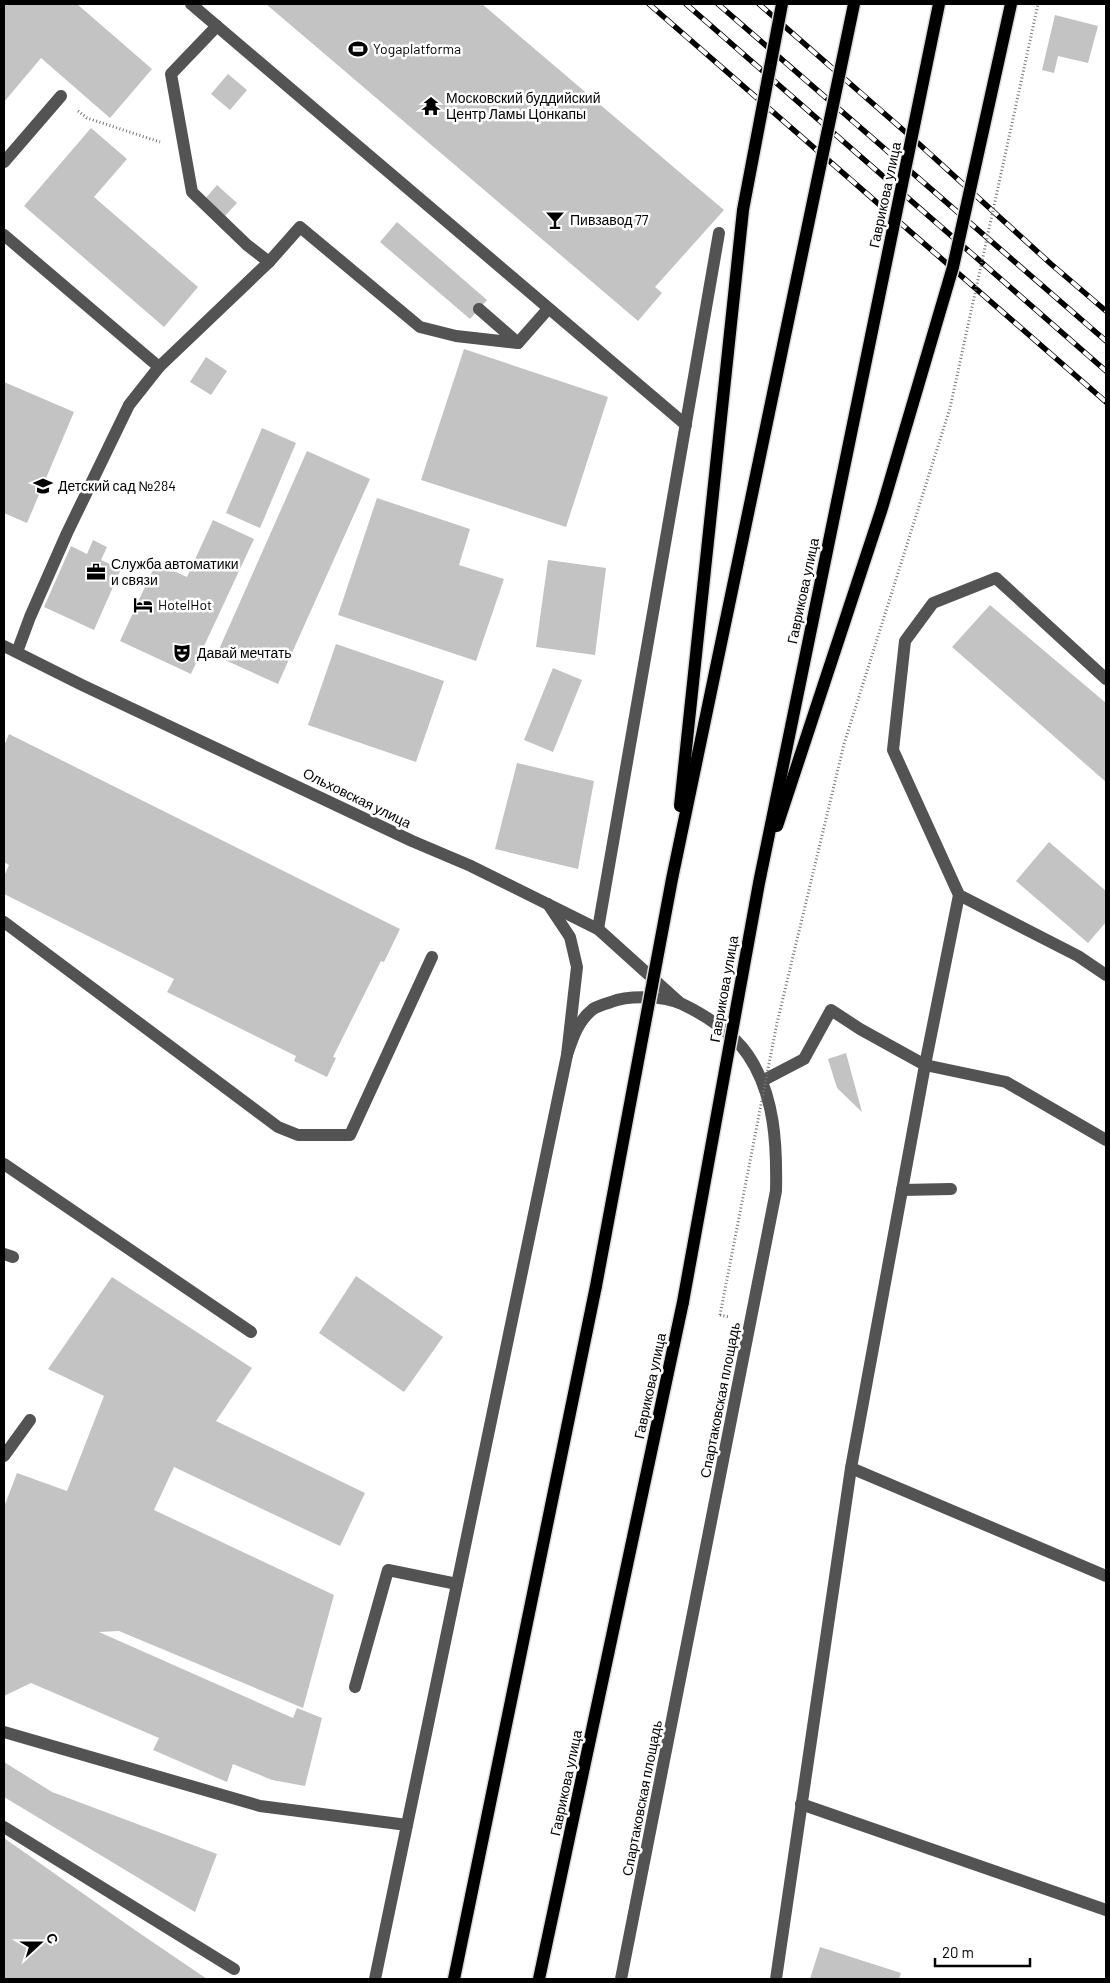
<svg xmlns="http://www.w3.org/2000/svg" width="1110" height="1983" viewBox="0 0 1110 1983" font-family="Barlow,sans-serif">
	<style>
		.building { fill: #c3c3c3 }
		.lines { fill: none; stroke-linecap: round; stroke-linejoin: round }
		.major-casing { stroke: #dbdbdb; stroke-width: 15 }
		.path { stroke: #757575; stroke-width: 3; stroke-dasharray: 1 2.5; stroke-linecap: butt }
		.minor { stroke: #535353; stroke-width: 12 }
		.major { stroke: #000; stroke-width: 12 }
		.rail-casing { stroke: #000; stroke-width: 5.5 }
		.rail { stroke: #fff; stroke-width: 4; stroke-dasharray: 11; stroke-linecap: butt }
		.major-bridge-casing { stroke: #dbdbdb; stroke-width: 15; stroke-linecap: butt }
		.path-bridge { stroke: #757575; stroke-width: 3; stroke-dasharray: 1 2.5; stroke-linecap: butt }
		.major-bridge { stroke: #000; stroke-width: 12 }
		.labels { text-anchor: middle; stroke-width: 5; stroke-linejoin: round; paint-order: stroke }
		.poi-label { font-size: 14px; fill: #000; stroke: #fff; text-anchor: start }
		.street-label { font-size: 14px; fill: #000; stroke: #fff }
	</style>
	<rect width="100%" height="100%" fill="#fff"/>
	<!-- building -->
	<g class="building">
		<path d="M4,4H77L152,69L110,118L41,58L4,102Z"/>
		<path d="M266,4H482L724,210L655,287L662,293L638,321Z"/>
		<path d="M1055,15L1098,26L1088,63L1058,56L1054,73L1042,70Z"/>
		<path d="M228,74L247,90L230,110L211,94Z"/>
		<path d="M91,128L127,159L94,197L198,287L164,327L24,206Z"/>
		<path d="M217,185L237,203L225,216L205,199Z"/>
		<path d="M397,222L487,300L470,319L380,242Z"/>
		<path d="M464,349L608,397L566,527L421,480Z"/>
		<path d="M206,357L227,371L211,395L190,382Z"/>
		<path d="M4,382L74,412L27,523L4,513Z"/>
		<path d="M262,428L296,443L260,528L226,513Z"/>
		<path d="M307,451L370,479L278,684L216,656Z"/>
		<path d="M377,498L470,529L459,565L504,579L476,661L338,615Z"/>
		<path d="M213,520L254,539L191,674L120,641L156,563L187,577Z"/>
		<path d="M93,540L107,547L101,560L121,569L94,630L44,607L71,546L87,554Z"/>
		<path d="M548,560L606,568L595,655L536,647Z"/>
		<path d="M990,605L1106,703V782L952,647Z"/>
		<path d="M336,644L444,681L416,762L308,725Z"/>
		<path d="M553,668L582,680L553,752L524,740Z"/>
		<path d="M9,734L400,929L384,962L381,961L333,1057L336,1058L327,1077L294,1061L296,1056L167,992L174,979L4,894V876L9,865L4,862V746Z"/>
		<path d="M517,763L594,781L578,869L495,849Z"/>
		<path d="M1049,842L1106,891V922L1088,943L1016,881Z"/>
		<path d="M846,1053L862,1112L837,1088L828,1059Z"/>
		<path d="M356,1276L443,1337L404,1392L319,1333Z"/>
		<path d="M112,1277L252,1368L216,1421L365,1493L340,1546L174,1467L154,1510L334,1595L303,1708L119,1631L99,1632L293,1718L297,1708L322,1718L305,1786L272,1780L233,1764L227,1782L153,1750L159,1738L31,1683L4,1696V1507L17,1473L67,1491L104,1396L48,1369Z"/>
		<path d="M4,1762L52,1792L217,1854L195,1912L4,1797Z"/>
		<path d="M4,1838L132,1928L207,1979H4Z"/>
		<path d="M820,1947L901,1973L899,1979H810Z"/>
	</g>
	<g class="lines">
		<!-- major casing -->
		<g class="major-casing">
			<g id="major">
				<path d="M454,1979L596,1286"/>
				<path d="M539,1979L683,1302"/>
			</g>
		</g>
		<!-- path -->
		<g class="path">
			<path d="M78,111L87,118L160,142"/>
			<path d="M720,1315L729,1317"/>
		</g>
		<!-- minor -->
		<g class="minor">
			<path d="M191,4L686,425"/>
			<path d="M217,26L171,74L192,192L247,245L269,262"/>
			<path d="M4,162L61,96"/>
			<path d="M4,235L159,367L129,405L67,533L30,617L17,652"/>
			<path d="M479,309L518,343"/>
			<path d="M159,367L269,262L300,227L420,327L456,336L518,343L548,309"/>
			<path d="M4,646L82,685L412,841L471,866L598,929L680,1003"/>
			<path d="M1106,679L996,578L933,603L905,641L893,750L959,895L925,1065L1006,1082L1106,1140"/>
			<path d="M959,895L1078,956L1106,975"/>
			<path d="M4,922L278,1127L298,1135H350L432,957"/>
			<path d="M598,929L719,233"/>
			<path d="M567,1055C573,1037 578,1021 593,1009C598,1006 605,1004 611,1002C629,995 664,996 682,1004C705,1015 733,1033 748,1055C775,1095 777,1145 776,1191L621,1979"/>
			<path d="M762,1081L804,1059L831,1010L860,1029L925,1065L851,1468L776,1979"/>
			<path d="M4,1164L251,1332"/>
			<path d="M902,1190L951,1189"/>
			<path d="M4,1254L13,1257"/>
			<path d="M4,1456L30,1420"/>
			<path d="M851,1468L1106,1576"/>
			<path d="M355,1687L388,1570L457,1584"/>
			<path d="M4,1732L260,1806L407,1825"/>
			<path d="M801,1804L1106,1910"/>
			<path d="M4,1827L234,1969"/>
			<path d="M375,1979L567,1055L577,967L570,937L548,904"/>
		</g>
		<!-- major -->
		<use href="#major" class="major"/>
		<!-- rail casing -->
		<g class="rail-casing">
			<g id="rail">
				<path d="M649,4L1106,402"/>
				<path d="M686,4L1106,371"/>
				<path d="M718,4L1106,341"/>
				<path d="M759,4L918,143L1051,264L1106,311"/>
			</g>
		</g>
		<!-- rail -->
		<use href="#rail" class="rail"/>
		<!-- major-bridge casing -->
		<g class="major-bridge-casing">
			<g id="major-bridge">
				<path d="M680,806L743,210L782,4"/>
				<path d="M777,826L882,508L953,267L1011,4"/>
				<path d="M596,1286L672,879L854,4"/>
				<path d="M683,1302L759,883L939,4"/>
			</g>
		</g>
		<!-- path-bridge -->
		<path class="path-bridge" d="M720,1315L777,1023L844,744L950,408L1038,4"/>
		<!-- major-bridge -->
		<use href="#major-bridge" class="major-bridge"/>
	</g>
	<!-- icons -->
	<defs>
		<g id="stadium-bare" transform="scale(1.5)"><path d="M0-5a6.5 5 0 1 0 0 10a6.5 5 0 1 0 0-10ZM-3.5-1.8h7v3.6h-7Z" fill="#000" stroke="#fff" stroke-width="2.5" paint-order="stroke"/></g>
		<g id="temple-bare" transform="scale(1.5)"><path d="M0-6L5-2H3V0L6.5 2.5H4V6H1.5V3h-3V6H-4V2.5H-6.5L-3 0V-2H-5Z" fill="#000" stroke="#fff" stroke-width="2.5" paint-order="stroke"/></g>
		<g id="bar-bare" transform="scale(1.5)"><path d="M-6-5H6L.8 .8V4.5H3.5V6h-7V4.5H-.8V.8Z" fill="#000" stroke="#fff" stroke-width="2.5" paint-order="stroke"/></g>
		<g id="school-bare" transform="scale(1.5)"><path d="M0-5L7-2L0 1L-7-2ZM-4 1L0 2.5L4 1V4Q0 6-4 4Z" fill="#000" stroke="#fff" stroke-width="2.5" paint-order="stroke"/></g>
		<g id="office-bare" transform="scale(1.5)"><path d="M-6-3h4V-5.5h4V-3h4V5H-6ZM-1-4.5V-3h2v-1.5ZM-6 0V1H6V0Z" fill="#000" stroke="#fff" stroke-width="2.5" paint-order="stroke"/></g>
		<g id="hotel-bare" transform="scale(1.5)"><path d="M-6-4.5h1.5V1H6V5H4.5V3h-9V5H-6ZM-4 0a1.8 1.8 0 1 1 3.6 0ZM.5 0V-2.5h3Q6-2.5 6 0Z" fill="#000" stroke="#fff" stroke-width="2.5" paint-order="stroke"/></g>
		<g id="theatre-bare" transform="scale(1.5)"><path d="M-5-5.5Q0-4 5-5.5V0Q5 5 0 6Q-5 5-5 0ZM-3.3-2.5H-1v1.5H-3.3ZM1-2.5H3.3v1.5H1ZM-2.8 1Q0 5.5 2.8 1Z" fill="#000" stroke="#fff" stroke-width="2.5" paint-order="stroke"/></g>
	</defs>
	<g fill-rule="evenodd">
		<use href="#stadium-bare" x="358" y="49"/>
		<use href="#temple-bare" x="431" y="106"/>
		<use href="#bar-bare" x="555" y="220"/>
		<use href="#school-bare" x="43" y="486"/>
		<use href="#office-bare" x="96" y="572"/>
		<use href="#hotel-bare" x="143" y="605"/>
		<use href="#theatre-bare" x="182" y="653"/>
	</g>
	<g class="labels">
		<!-- poi labels -->
		<g class="poi-label">
			<text x="373" y="54">Yogaplatforma</text>
			<text x="446" y="103">Московский буддийский<tspan x="446" dy="16">Центр Ламы Цонкапы</tspan></text>
			<text x="570" y="225">Пивзавод 77</text>
			<text x="58" y="491">Детский сад №284</text>
			<text x="111" y="569">Служба автоматики<tspan x="111" dy="16">и связи</tspan></text>
			<text x="158" y="610">HotelHot</text>
			<text x="197" y="658">Давай мечтать</text>
		</g>
		<!-- street labels -->
		<g class="street-label">
			<text transform="translate(885 195) rotate(-78)" y="5">Гаврикова улица</text>
			<text transform="translate(803 591) rotate(-78)" y="5">Гаврикова улица</text>
			<text transform="translate(357 798) rotate(26)" y="5">Ольховская улица</text>
			<text transform="translate(724 989) rotate(-80)" y="5">Гаврикова улица</text>
			<text transform="translate(650 1386) rotate(-78)" y="5">Гаврикова улица</text>
			<text transform="translate(720 1400) rotate(-79)" y="5">Спартаковская площадь</text>
			<text transform="translate(566 1783) rotate(-78)" y="5">Гаврикова улица</text>
			<text transform="translate(642 1798) rotate(-79)" y="5">Спартаковская площадь</text>
		</g>
	</g>
	<!-- border -->
	<rect width="1110" height="1983" fill="none" stroke="#000000" stroke-width="10"/>
	<!-- north arrow -->
	<g transform="translate(40 1943) rotate(69)" stroke="#ffffff" stroke-width="4" paint-order="stroke">
	<path d="M0-4L9 19L0 12L-9 19Z" fill="#000000"/>
	<text y="-8" font-size="14" font-weight="bold" text-anchor="middle" fill="#000000">С</text>
	</g>
	<!-- scale -->
	<path d="M935 1958v8h95v-8" fill="none" stroke="#000000" stroke-width="2.5"/>
	<text x="942" y="1958" font-size="15" fill="#000000" stroke="#ffffff" stroke-width="4" paint-order="stroke">20 m</text>
</svg>
